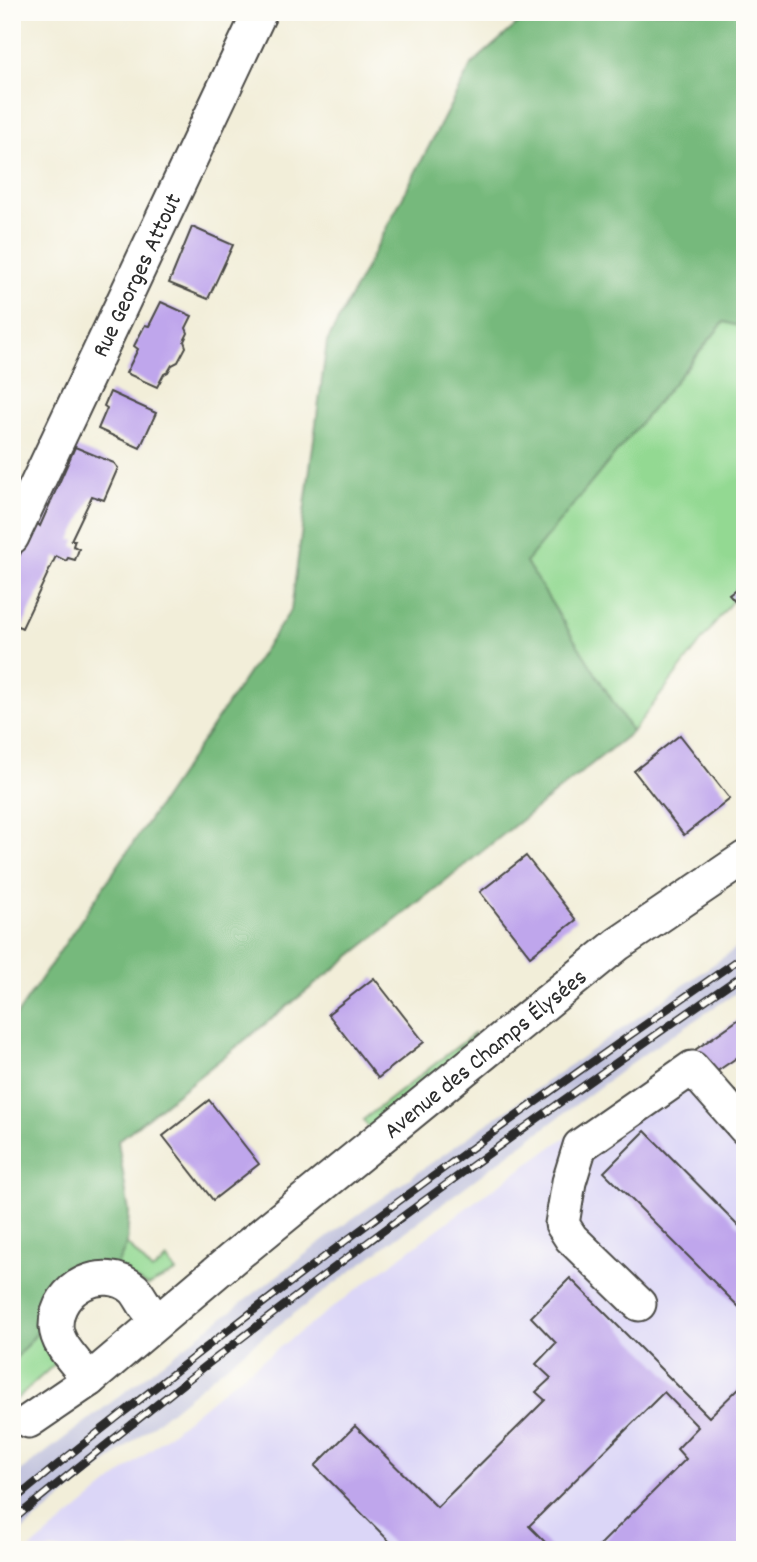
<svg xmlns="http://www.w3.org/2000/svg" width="757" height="1562" viewBox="0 0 757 1562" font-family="Dekko,sans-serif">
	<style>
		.built { fill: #dbd6f7 }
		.industrial { fill: #c1c2dd }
		.green { fill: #93d992; stroke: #5f825e; stroke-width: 2 }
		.forest { fill: #76b97c; stroke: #507254; stroke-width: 2 }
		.building { fill: #bfa6ec }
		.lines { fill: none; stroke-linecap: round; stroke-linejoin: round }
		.minor-casing { stroke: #494845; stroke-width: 37 }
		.minor { stroke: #fff; stroke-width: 33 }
		.rail-casing { stroke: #2b2b2b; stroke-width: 8 }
		.rail { stroke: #fdfcf7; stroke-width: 5; stroke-dasharray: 16; stroke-linecap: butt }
		.labels { text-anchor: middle; stroke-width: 6; stroke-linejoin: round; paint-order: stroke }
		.street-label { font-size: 24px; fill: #2b2b2b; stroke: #fdfcf7 }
	</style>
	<rect width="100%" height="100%" fill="#fdfcf7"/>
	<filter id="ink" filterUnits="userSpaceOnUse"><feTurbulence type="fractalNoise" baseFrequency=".0143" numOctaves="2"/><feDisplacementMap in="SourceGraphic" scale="14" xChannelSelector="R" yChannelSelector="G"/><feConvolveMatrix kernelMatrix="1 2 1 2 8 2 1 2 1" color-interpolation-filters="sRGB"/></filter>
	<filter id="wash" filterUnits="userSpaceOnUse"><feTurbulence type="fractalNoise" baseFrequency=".00686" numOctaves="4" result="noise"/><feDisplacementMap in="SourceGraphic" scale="28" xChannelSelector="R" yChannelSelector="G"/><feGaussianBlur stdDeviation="1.57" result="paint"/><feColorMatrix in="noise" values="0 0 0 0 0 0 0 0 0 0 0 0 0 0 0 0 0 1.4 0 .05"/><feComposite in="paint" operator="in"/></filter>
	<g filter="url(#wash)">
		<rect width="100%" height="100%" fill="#f2eed9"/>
		<!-- built -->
		<path class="built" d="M669,1064L745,1144V1550H29L229,1385L470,1205Z"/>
		<!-- industrial -->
		<path class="industrial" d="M745,942V987L644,1054L252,1345L12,1539V1478L349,1221Z"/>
		<!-- green -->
		<g class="green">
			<path d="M724,321L745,328V584L632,732L525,562Z"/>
			<path d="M475,1033L476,1042L370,1129L363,1120Z"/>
			<path d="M127,1244L152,1271L167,1259L176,1272L148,1286L115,1269Z"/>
			<path d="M52,1299L57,1362L12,1403V1363L37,1333Z"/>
		</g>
		<!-- forest -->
		<path class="forest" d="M531,12H745V328L724,322L526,562L632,732L118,1141L129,1212L127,1244L115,1269L53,1299L37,1333L12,1362V1022L291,610L327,342L472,64Z"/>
		<g id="blocks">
			<!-- building -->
			<g class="building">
				<path d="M192,227L233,245L208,299L169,283Z"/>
				<path d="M161,302L192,316L186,328L188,333L184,341L186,347L178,362L172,365L168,372L164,374L157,387L126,373L138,349L134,346L145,325L149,326Z"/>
				<path d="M110,392L156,413L140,448L98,429L107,408L104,406Z"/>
				<path d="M75,447L114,463L118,468L104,500L92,496L71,540H75L73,546L79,549L75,560L68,558L66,561L56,556L22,628L18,626L12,637V571L36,522L40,526Z"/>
				<path d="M745,583V613L729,595Z"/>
				<path d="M680,735L730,799L684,835L634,771Z"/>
				<path d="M526,856L576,920L530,956L480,892Z"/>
				<path d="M374,978L424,1042L378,1078L328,1014Z"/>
				<path d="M745,1015V1052L716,1072L695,1050Z"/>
				<path d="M209,1100L259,1164L213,1200L163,1136Z"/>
				<path d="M645,1131L745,1232V1313L604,1172Z"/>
				<path d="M570,1278L709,1417L745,1382V1550H595L686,1459L677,1449L698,1427L664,1392L529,1526L553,1550H398L315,1466L355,1426L437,1507L545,1400L536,1392L551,1378L536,1364L556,1343L531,1317Z"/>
			</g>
		</g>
	</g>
	<g filter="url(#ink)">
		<use href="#blocks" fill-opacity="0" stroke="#494845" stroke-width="2"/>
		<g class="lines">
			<!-- minor casing -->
			<g class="minor-casing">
				<g id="minor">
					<path id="s1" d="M12,537L260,12"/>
					<path d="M639,1304L571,1238L562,1224L569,1182L580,1146L692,1068L745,1128"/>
					<path d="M89,1380C78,1363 57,1347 56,1326C56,1287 104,1263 134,1289C138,1293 142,1301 146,1307"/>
					<path id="s2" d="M29,1421L89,1380L233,1258L618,944L745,858"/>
				</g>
			</g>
			<!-- minor -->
			<use href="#minor" class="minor"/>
			<!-- rail casing -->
			<g class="rail-casing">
				<g id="rail">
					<path d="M12,1502C58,1463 105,1427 152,1390C344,1237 543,1095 745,955"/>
					<path d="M12,1521C61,1480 111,1441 160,1402C350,1251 546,1110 745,973"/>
				</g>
			</g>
			<!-- rail -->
			<use href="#rail" class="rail"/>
		</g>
	</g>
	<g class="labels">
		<!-- street labels -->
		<g class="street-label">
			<text dy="8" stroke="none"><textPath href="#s1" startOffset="290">Rue Georges Attout</textPath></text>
			<text dy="8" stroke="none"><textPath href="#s2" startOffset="586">Avenue des Champs Élysées</textPath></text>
		</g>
	</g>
	<!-- margin -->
	<rect width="757" height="1562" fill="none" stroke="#fdfcf7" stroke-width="42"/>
</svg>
